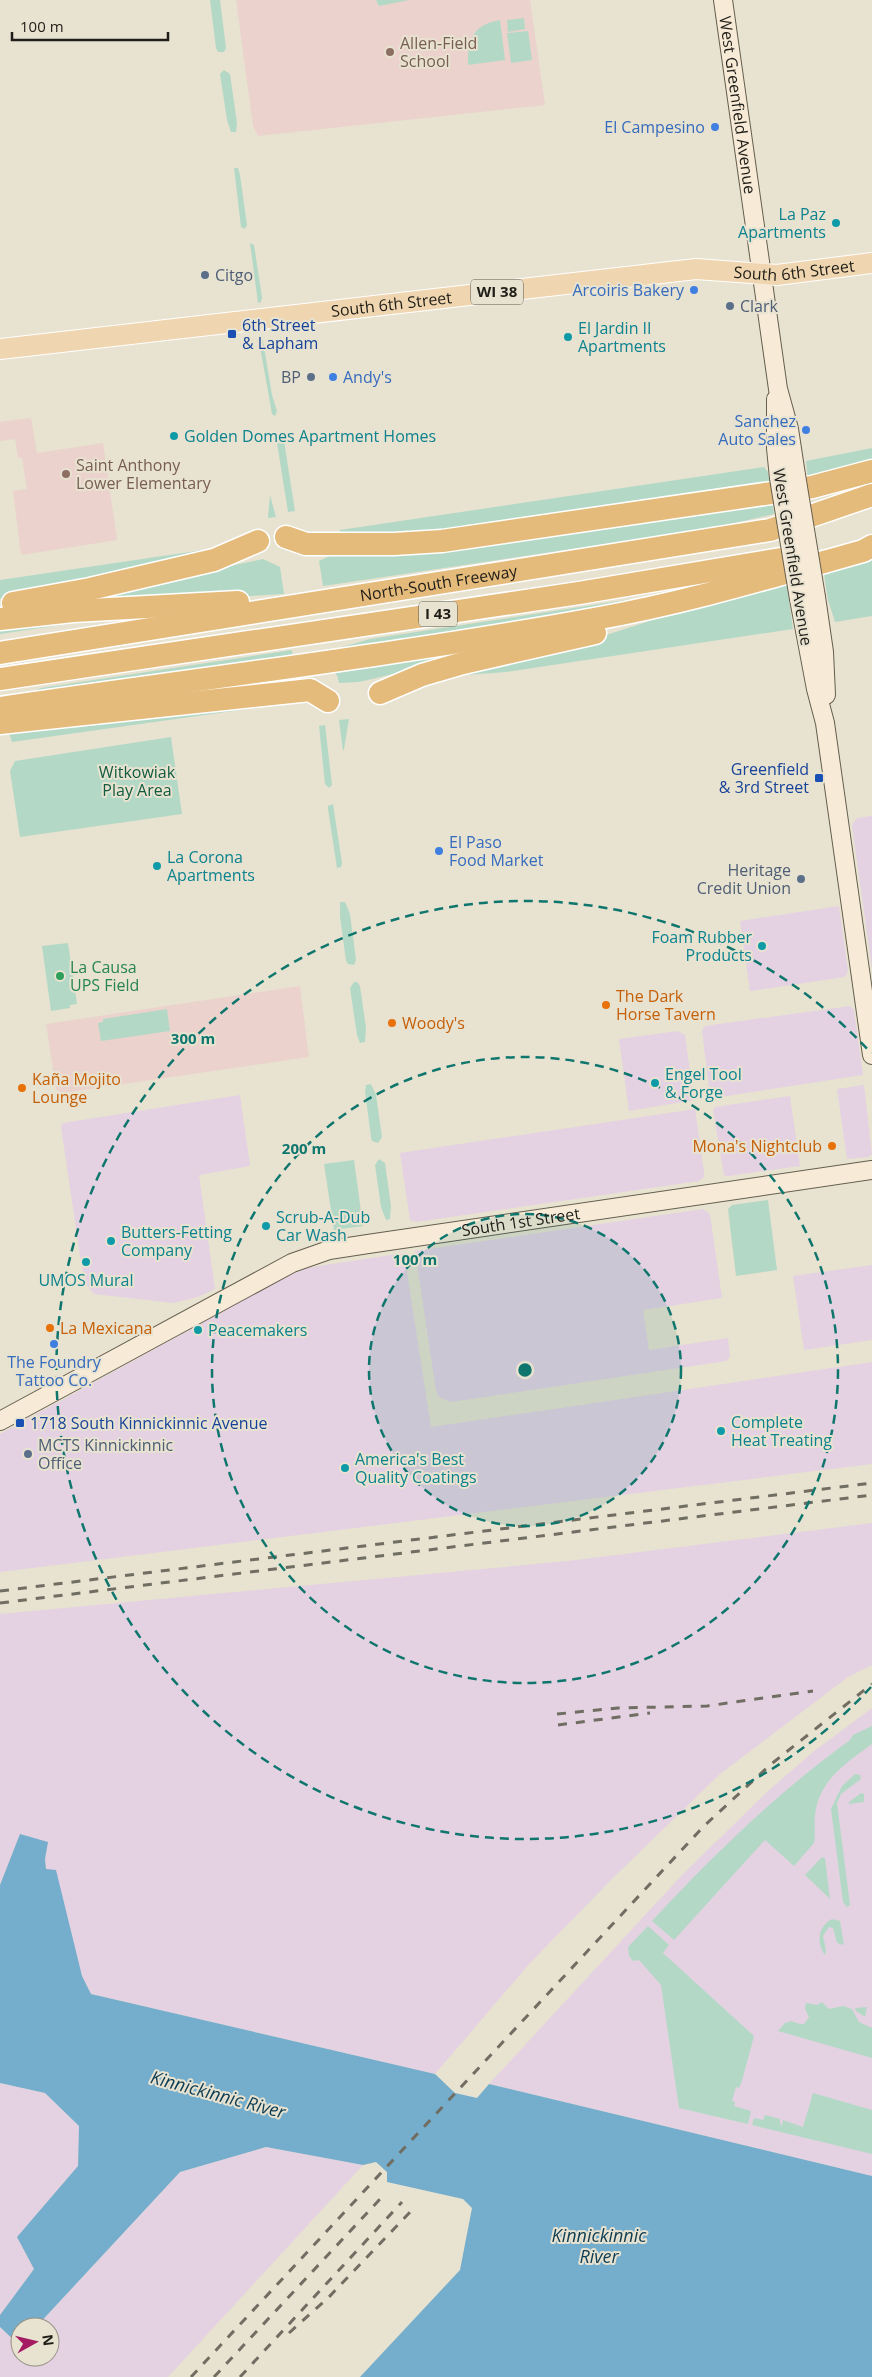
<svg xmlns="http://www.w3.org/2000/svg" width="872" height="2377" viewBox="0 0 872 2377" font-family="'Open Sans',sans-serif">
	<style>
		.industrial { fill: #e4d2e2 }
		.education { fill: #ebd2cc }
		.green { fill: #b3d9c6 }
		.water { fill: #75adcc }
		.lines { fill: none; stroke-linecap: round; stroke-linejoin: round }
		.secondary-casing { stroke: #645e4e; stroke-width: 20 }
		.primary-casing { stroke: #fff; stroke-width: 22 }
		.highway-casing { stroke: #fff; stroke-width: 25 }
		.secondary { stroke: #f7ebd8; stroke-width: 18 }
		.primary { stroke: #efd6b0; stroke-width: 20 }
		.highway { stroke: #e5bb7c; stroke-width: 22 }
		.rail { stroke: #706d62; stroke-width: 3; stroke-dasharray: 9 9; stroke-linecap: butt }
		.secondary-bridge-casing { stroke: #645e4e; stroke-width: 20; stroke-linecap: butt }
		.secondary-bridge { stroke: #f7ebd8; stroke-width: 18 }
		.ring { fill: none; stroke: #0f766e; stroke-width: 2.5; stroke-dasharray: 9 6 }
		.education-dot { fill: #8d6e63; stroke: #e8e2d0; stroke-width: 2 }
		.shop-dot { fill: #3f7fe0; stroke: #e8e2d0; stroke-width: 2 }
		.culture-dot { fill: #0f9aa8; stroke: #e8e2d0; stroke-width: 2 }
		.service-dot { fill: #5c6f8a; stroke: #e8e2d0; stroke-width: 2 }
		.transit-dot { fill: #1a4fb4; stroke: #e8e2d0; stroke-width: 2 }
		.leisure-dot { fill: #2e9e5b; stroke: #e8e2d0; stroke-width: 2 }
		.food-dot { fill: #e8710a; stroke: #e8e2d0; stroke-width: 2 }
		.labels { text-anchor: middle; stroke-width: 4; stroke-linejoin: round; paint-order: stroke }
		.shield { fill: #e8e2d0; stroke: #5b584e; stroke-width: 1 }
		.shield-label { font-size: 15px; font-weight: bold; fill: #1f1d17 }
		.education-label { font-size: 16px; fill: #785e54; stroke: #e8e2d0; text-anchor: start }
		.street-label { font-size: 16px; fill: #1f1d17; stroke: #e8e2d0 }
		.shop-label { font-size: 16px; fill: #366cbe; stroke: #e8e2d0; text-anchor: end }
		.culture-label { font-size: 16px; fill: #0d838f; stroke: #e8e2d0; text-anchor: start }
		.service-label { font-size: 16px; fill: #4e5e75; stroke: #e8e2d0; text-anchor: start }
		.transit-label { font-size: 16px; fill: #164399; stroke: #e8e2d0; text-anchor: start }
		.park-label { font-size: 16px; fill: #115c41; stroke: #e8e2d0 }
		.leisure-label { font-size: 16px; fill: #27864d; stroke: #e8e2d0; text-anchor: start }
		.food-label { font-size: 16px; fill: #c56008; stroke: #e8e2d0; text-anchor: start }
		.water-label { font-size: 18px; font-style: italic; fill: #0d3d53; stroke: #e8e2d0 }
		.centre { fill: #0f766e; stroke: #e8e2d0; stroke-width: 2.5 }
		.ring-label { font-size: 15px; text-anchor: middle; font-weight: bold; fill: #0f766e; stroke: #e8e2d0; stroke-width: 4; stroke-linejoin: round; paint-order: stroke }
	</style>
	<rect width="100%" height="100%" fill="#e8e2d0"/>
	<!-- industrial -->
	<g class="industrial">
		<path d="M872,816V969L852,825L857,818Z"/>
		<path d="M839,906L848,971L845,977L750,991L740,921Z"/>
		<path d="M850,1006L854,1010L863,1075L714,1098L710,1096L702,1031L705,1026Z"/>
		<path d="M678,1031L685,1035L694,1100L629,1111L619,1039Z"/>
		<path d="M864,1085L872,1154L868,1157L847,1159L837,1089Z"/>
		<path d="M240,1095L250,1166L199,1175L215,1289L198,1297L173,1303L94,1294L85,1283L81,1262L61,1127L63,1123Z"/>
		<path d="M790,1096L800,1166L728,1176L724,1175L713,1110L715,1107Z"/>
		<path d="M695,1109L704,1172V1177L699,1181L416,1222L410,1220L400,1153Z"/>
		<path d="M703,1209L710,1214L722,1298L643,1310L649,1350L728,1338L730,1356L726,1361L451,1402L439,1397L436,1391L415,1251Z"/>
		<path d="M404,1253L431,1427L872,1362V1464L0,1572V1434L284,1278L306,1268Z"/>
		<path d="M872,1265V1340L804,1350L793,1276Z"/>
		<path d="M872,1523V1665L848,1677L720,1774L614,1877L530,1963L435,2074L91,1994L82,1976L46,1869L45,1860L47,1842L20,1835L0,1885V1614L568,1561Z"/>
		<path d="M872,1708V2176L489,2084L683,1874L768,1791L813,1752Z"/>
		<path d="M0,2083L45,2093L79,2126L78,2166L17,2237L34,2269L0,2315Z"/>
		<path d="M266,2147L363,2165L168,2377H0V2327L19,2345L20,2344V2357H50V2327H36L180,2172Z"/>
	</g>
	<!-- education -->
	<g class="education">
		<path d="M236,0H530L545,105L258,136L253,126Z"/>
		<path d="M31,418L37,453L103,443L117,540L21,555L13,491L27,489L22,458H18L15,439L0,441V422Z"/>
		<path d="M300,986L309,1057L62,1093L56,1089L46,1024Z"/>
	</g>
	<!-- green -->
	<g class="green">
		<path d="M210,0H220L226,48L224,52H218L216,48Z"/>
		<path d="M376,0H409L379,6Z"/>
		<path d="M524,18L525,29L508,32L507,20Z"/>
		<path d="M500,20L505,60L468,65C467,39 473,25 500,20Z"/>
		<path d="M528,31L532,60L511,63L507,33Z"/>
		<path d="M224,70L230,74L237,123L236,132H231L227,120L220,74Z"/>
		<path d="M234,168H238L240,175L247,225L245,229L241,227Z"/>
		<path d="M250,243L254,245L262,297L261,302L258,303Z"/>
		<path d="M262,335L272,395L277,411L275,416L272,414L259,341V336Z"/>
		<path d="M278,437L284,441L295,511L288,512L277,443Z"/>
		<path d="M872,448V465L808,480L806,461Z"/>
		<path d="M764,467L768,472L770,485L426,534L340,533V530Z"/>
		<path d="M270,495L276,517L268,518Z"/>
		<path d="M772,501L774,514L714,528L323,586L319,561L334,554L402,556L428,552Z"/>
		<path d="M210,549L111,578L0,599V580Z"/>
		<path d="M872,551V616L835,622L828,600L823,568Z"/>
		<path d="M263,559L280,567L284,594L47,608L111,591Z"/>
		<path d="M786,577L793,629L507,672L451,676L600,637Z"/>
		<path d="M685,591L629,608L332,650L370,639Z"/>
		<path d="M87,621L0,634V624Z"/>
		<path d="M588,629L359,682L339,683L337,675H336L334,664Z"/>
		<path d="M292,650L293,660L31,693L41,688Z"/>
		<path d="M274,703L275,705L12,742L7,726Z"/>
		<path d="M349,719L344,749L343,751L339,720Z"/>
		<path d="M325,725L332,785L329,788L325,784L319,726Z"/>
		<path d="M171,737L182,814L20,837L10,771L15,761Z"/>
		<path d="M333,804L342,863L341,867L337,868L328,809V806Z"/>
		<path d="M340,902H345L350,914L356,960L354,965L348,964L346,961L340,917Z"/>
		<path d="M68,943L77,1004L70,1005V1008L51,1011L42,946Z"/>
		<path d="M354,982H357L360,986L366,1028L365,1042L360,1043L357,1035L350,988Z"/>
		<path d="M167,1009L170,1031L101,1041L98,1023L103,1022V1019Z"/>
		<path d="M371,1084L376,1095L382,1137L378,1143L372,1141L371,1137L365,1092L366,1085Z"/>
		<path d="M379,1159L385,1163L391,1206L390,1219L386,1220L381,1207L375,1165Z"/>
		<path d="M354,1160L363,1226L334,1230L324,1164Z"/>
		<path d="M768,1200L777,1270L736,1276L728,1209L732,1205Z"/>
		<path d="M872,1726V1744C846,1763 819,1780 815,1815C814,1824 816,1834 814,1843L794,1866L765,1840L674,1940L652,1921C713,1855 777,1793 850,1740L853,1735Z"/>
		<path d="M855,1774L860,1775L861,1779L841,1794L837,1803L850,1905L847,1907L843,1902L831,1809L842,1786Z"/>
		<path d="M861,1793L864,1794V1802L849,1804V1802Z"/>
		<path d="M822,1857L825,1858L830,1899L805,1875Z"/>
		<path d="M832,1919L840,1921L844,1945L837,1943L833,1928L829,1927L823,1936L826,1950L825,1955C816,1943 818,1926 832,1919Z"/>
		<path d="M648,1926L669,1945L663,1953L754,2036L742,2081L739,2088L736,2087L732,2101L735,2102L734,2106L751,2111L748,2124L679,2108L661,1985L639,1960L633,1961L629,1956L628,1947Z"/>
		<path d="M822,2002L829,2009L843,2006L852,2009L859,2022L872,2028V2058L778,2031L785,2023L791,2021L800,2024H804L809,2017L805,2009L806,2003L817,2005Z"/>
		<path d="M867,2007L865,2017L856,2011L855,2008Z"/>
		<path d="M813,2093L872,2110V2154L752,2125L754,2118L763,2120L765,2115L780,2119V2124L782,2125L783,2120L803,2127Z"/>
	</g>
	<!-- water -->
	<path class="water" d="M20,1834L48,1842L45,1859L46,1869L56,1870L82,1976L91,1994L435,2074L455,2093L477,2098L489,2084L872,2176V2377H360L460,2270L472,2208L463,2199L387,2182V2172L376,2162L363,2165L266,2147L180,2172L36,2327H20L19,2345L0,2327V2315L34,2269L17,2237L78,2166L79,2126L45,2093L0,2083V1885Z"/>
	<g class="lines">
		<!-- secondary casing -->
		<g class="secondary-casing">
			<g id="secondary">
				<path id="s1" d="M723,0L778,389L789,429L796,475"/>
				<path d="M776,399V448L779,478"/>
				<path d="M816,597L824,652L826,695"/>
				<path d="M799,599L816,689L825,723L872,1055"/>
				<path id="s2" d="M0,1421L292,1263L329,1250L368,1244L872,1170"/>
			</g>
		</g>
		<!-- primary casing -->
		<g class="primary-casing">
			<g id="primary">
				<path id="s3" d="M0,349L696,269L777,275L872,263"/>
			</g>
		</g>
		<!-- highway casing -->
		<g class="highway-casing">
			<g id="highway">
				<path d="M286,537L306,544H394L442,541L812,487L872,471"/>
				<path d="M13,603L90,589L214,560L258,541"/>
				<path d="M0,619L73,611L238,602"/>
				<path id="s4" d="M0,653L770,530L872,495"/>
				<path d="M0,679L579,593L787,558"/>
				<path d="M380,693L422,675L463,663L595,633"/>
				<path d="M0,708C198,679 397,655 594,619C685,603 774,576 863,551L872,546"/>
				<path d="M0,723L310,690L328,701"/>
			</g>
		</g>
		<!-- secondary -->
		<use href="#secondary" class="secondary"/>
		<!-- primary -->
		<use href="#primary" class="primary"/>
		<!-- highway -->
		<use href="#highway" class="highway"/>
		<!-- rail -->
		<g class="rail">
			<path d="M0,1591L872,1483"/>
			<path d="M0,1603L872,1495"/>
			<path d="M557,1714L618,1708L707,1706L813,1691"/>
			<path d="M558,1725L650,1713"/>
			<path d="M289,2333L328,2298L412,2210"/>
			<path d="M191,2377L704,1826L770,1765L872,1684"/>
			<path d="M214,2377L381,2198"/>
			<path d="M240,2377L402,2202"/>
		</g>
		<!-- secondary-bridge casing -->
		<g class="secondary-bridge-casing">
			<g id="secondary-bridge">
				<path d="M796,475L816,597"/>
				<path d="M779,478L799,599"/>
			</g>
		</g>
		<!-- secondary-bridge -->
		<use href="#secondary-bridge" class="secondary-bridge"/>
	</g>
	<!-- distance rings -->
	<circle cx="525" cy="1370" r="156" fill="#0f766e" fill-opacity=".12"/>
	<g class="ring">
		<circle cx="525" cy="1370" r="156"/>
		<circle cx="525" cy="1370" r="313"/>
		<path d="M871 1687A469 469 0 1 1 871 1053"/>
	</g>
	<!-- markers -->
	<g class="education-dot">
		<circle cx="390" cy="52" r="5"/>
		<circle cx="66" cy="474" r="5"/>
	</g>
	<g class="shop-dot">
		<circle cx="715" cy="127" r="5"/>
		<circle cx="694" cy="290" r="5"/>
		<circle cx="333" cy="377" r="5"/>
		<circle cx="806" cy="430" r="5"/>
		<circle cx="439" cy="851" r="5"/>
		<circle cx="54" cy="1344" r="5"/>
	</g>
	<g class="culture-dot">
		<circle cx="836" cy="223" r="5"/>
		<circle cx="568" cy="337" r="5"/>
		<circle cx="174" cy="436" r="5"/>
		<circle cx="157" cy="866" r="5"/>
		<circle cx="762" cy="946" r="5"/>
		<circle cx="655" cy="1083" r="5"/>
		<circle cx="266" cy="1226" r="5"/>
		<circle cx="111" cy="1241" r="5"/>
		<circle cx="86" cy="1262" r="5"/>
		<circle cx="198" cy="1330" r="5"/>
		<circle cx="721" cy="1431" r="5"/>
		<circle cx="345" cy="1468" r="5"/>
	</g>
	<g class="service-dot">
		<circle cx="205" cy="275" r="5"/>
		<circle cx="730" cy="306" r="5"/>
		<circle cx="311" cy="377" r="5"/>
		<circle cx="801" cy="879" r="5"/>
		<circle cx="28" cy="1454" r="5"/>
	</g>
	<g class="transit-dot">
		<rect x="227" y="329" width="10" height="10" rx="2.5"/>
		<rect x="814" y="773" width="10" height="10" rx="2.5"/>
		<rect x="15" y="1418" width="10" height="10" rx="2.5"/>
	</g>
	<circle class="leisure-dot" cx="60" cy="976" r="5"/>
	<g class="food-dot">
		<circle cx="606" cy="1005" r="5"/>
		<circle cx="392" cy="1023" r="5"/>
		<circle cx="22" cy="1088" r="5"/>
		<circle cx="832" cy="1146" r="5"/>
		<circle cx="50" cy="1328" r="5"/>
	</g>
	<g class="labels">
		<!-- shield labels -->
		<g class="shield">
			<rect x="471" y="279.5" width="52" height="25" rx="4"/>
			<rect x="419" y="601.5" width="38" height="25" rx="4"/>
		</g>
		<g class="shield-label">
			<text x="497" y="297">WI 38</text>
			<text x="438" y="619">I 43</text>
		</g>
		<!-- education labels -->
		<g class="education-label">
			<text x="400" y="49">Allen-Field<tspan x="400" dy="18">School</tspan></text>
			<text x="76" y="471">Saint Anthony<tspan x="76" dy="18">Lower Elementary</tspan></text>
		</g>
		<!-- street labels -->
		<g class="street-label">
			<text dy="6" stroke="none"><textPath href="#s1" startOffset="106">West Greenfield Avenue</textPath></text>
			<text dy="6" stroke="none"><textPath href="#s3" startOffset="799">South 6th Street</textPath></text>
			<text dy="6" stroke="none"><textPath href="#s3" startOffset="394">South 6th Street</textPath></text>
			<text transform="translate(793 557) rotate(81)" y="6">West Greenfield Avenue</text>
			<text dy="6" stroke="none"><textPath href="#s4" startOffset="444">North-South Freeway</textPath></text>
			<text dy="6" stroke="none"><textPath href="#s2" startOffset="565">South 1st Street</textPath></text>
		</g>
		<!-- shop labels -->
		<g class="shop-label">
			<text x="705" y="133">El Campesino</text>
			<text x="684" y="296">Arcoiris Bakery</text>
			<text x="343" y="383" text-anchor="start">Andy's</text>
			<text x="796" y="427">Sanchez<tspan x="796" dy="18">Auto Sales</tspan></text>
			<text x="449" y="848" text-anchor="start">El Paso<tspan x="449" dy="18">Food Market</tspan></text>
			<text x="54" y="1368" text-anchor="middle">The Foundry<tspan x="54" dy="18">Tattoo Co.</tspan></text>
		</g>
		<!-- culture labels -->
		<g class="culture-label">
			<text x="826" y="220" text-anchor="end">La Paz<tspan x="826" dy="18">Apartments</tspan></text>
			<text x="578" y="334">El Jardin II<tspan x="578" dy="18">Apartments</tspan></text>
			<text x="184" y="442">Golden Domes Apartment Homes</text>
			<text x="167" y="863">La Corona<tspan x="167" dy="18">Apartments</tspan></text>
			<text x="752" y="943" text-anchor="end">Foam Rubber<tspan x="752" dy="18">Products</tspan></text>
			<text x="665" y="1080">Engel Tool<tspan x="665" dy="18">&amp; Forge</tspan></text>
			<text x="276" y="1223">Scrub-A-Dub<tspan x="276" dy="18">Car Wash</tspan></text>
			<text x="121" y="1238">Butters-Fetting<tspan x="121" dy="18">Company</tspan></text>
			<text x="86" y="1286" text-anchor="middle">UMOS Mural</text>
			<text x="208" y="1336">Peacemakers</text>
			<text x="731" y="1428">Complete<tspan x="731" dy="18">Heat Treating</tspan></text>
			<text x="355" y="1465">America's Best<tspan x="355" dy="18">Quality Coatings</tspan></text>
		</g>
		<!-- service labels -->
		<g class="service-label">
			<text x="215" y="281">Citgo</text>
			<text x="740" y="312">Clark</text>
			<text x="301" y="383" text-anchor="end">BP</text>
			<text x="791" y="876" text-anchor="end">Heritage<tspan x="791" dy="18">Credit Union</tspan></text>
			<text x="38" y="1451">MCTS Kinnickinnic<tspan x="38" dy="18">Office</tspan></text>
		</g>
		<!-- transit labels -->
		<g class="transit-label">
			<text x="242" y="331">6th Street<tspan x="242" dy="18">&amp; Lapham</tspan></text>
			<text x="809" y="775" text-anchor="end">Greenfield<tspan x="809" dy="18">&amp; 3rd Street</tspan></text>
			<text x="30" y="1429">1718 South Kinnickinnic Avenue</text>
		</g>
		<!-- park labels -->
		<g class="park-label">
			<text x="137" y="778">Witkowiak<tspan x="137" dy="18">Play Area</tspan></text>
		</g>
		<!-- leisure labels -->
		<g class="leisure-label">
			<text x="70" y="973">La Causa<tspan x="70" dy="18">UPS Field</tspan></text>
		</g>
		<!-- food labels -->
		<g class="food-label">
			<text x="616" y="1002">The Dark<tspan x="616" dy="18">Horse Tavern</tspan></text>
			<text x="402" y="1029">Woody's</text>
			<text x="32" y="1085">Kaña Mojito<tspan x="32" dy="18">Lounge</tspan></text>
			<text x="822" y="1152" text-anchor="end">Mona's Nightclub</text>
			<text x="60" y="1334">La Mexicana</text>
		</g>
		<!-- water labels -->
		<g class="water-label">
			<text transform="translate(218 2095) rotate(15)" y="6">Kinnickinnic River</text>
			<text x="599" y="2242">Kinnickinnic<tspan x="599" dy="21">River</tspan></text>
		</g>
	</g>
	<circle cx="525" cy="1370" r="8" class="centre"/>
	<g class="ring-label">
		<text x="193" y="1044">300 m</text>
		<text x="304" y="1154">200 m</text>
		<text x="415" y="1265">100 m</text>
	</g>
	<!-- north arrow -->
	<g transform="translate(35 2342) rotate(82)"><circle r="24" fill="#e8e2d0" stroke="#989386"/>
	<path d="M0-4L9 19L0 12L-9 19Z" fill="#a51b62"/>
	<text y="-8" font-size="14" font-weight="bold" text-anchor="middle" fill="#1f1d17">N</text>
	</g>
	<!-- scale -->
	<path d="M12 32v8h156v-8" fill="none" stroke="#1f1d17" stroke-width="2.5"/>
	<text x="20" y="32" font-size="15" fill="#1f1d17" stroke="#e8e2d0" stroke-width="4" paint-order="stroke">100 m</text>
</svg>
